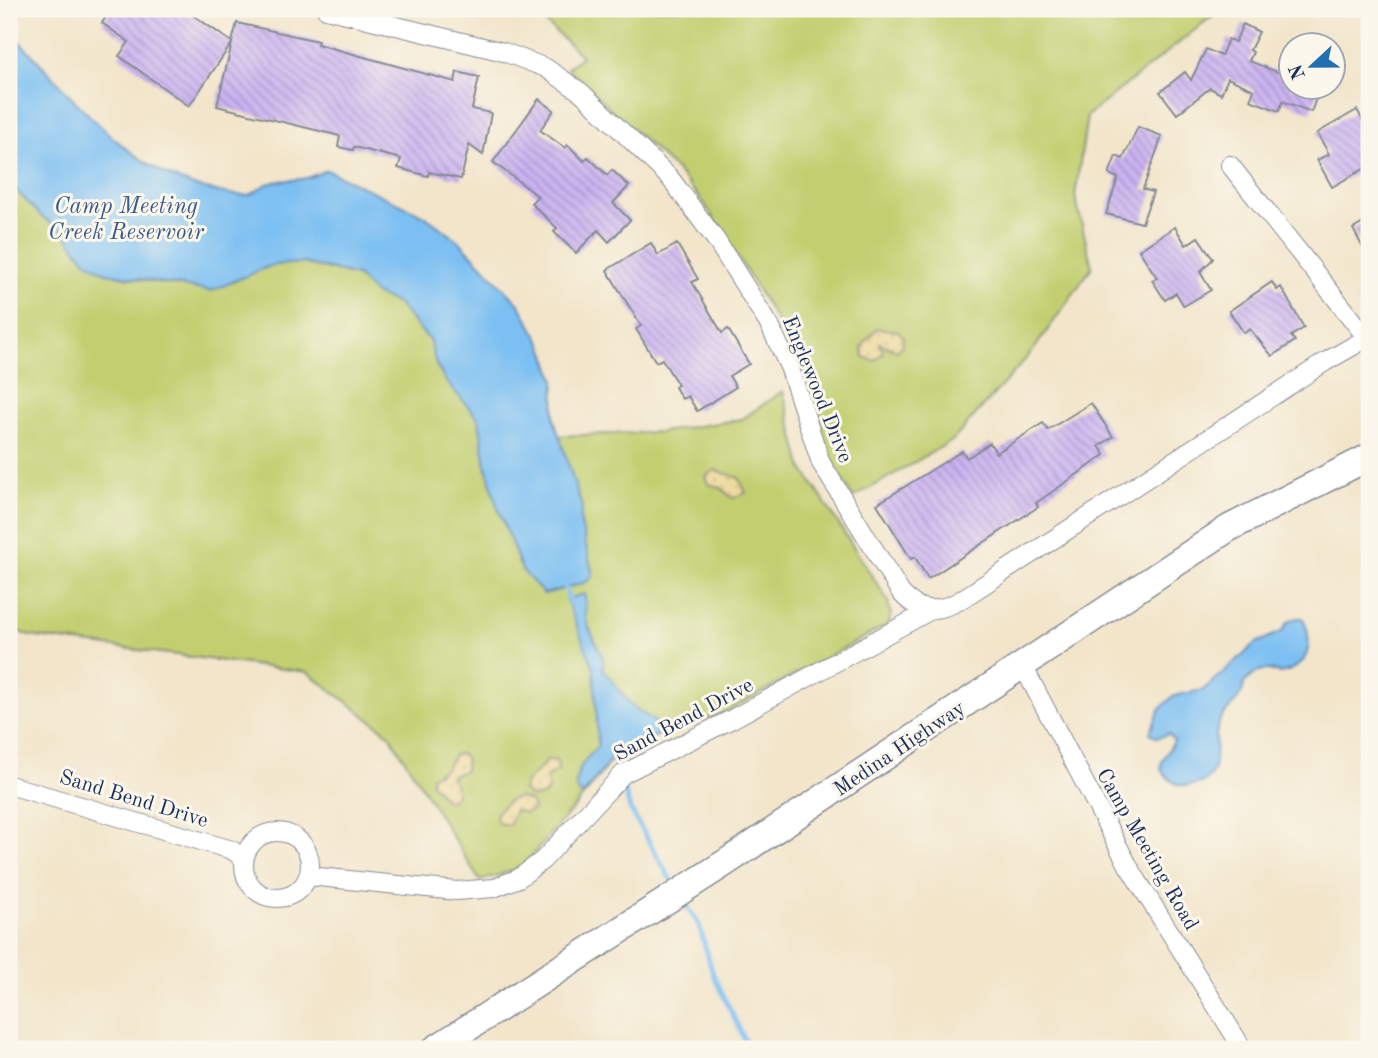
<svg xmlns="http://www.w3.org/2000/svg" width="1378" height="1058" viewBox="0 0 1378 1058" font-family="'Old Standard TT',serif">
	<style>
		.green { fill: #c2cf71; stroke: #6e7f68; stroke-width: 2 }
		.sand { fill: url(#sand-dots); stroke: #84847e; stroke-width: 2 }
		.water { fill: #7cbff2; stroke: #4c77a8; stroke-width: 2 }
		.lines { fill: none; stroke-linecap: round; stroke-linejoin: round }
		.stream { stroke: #7cbff2; stroke-width: 5 }
		.building { fill: url(#building-back-hatch) }
		.street-casing { stroke: #868a94; stroke-width: 20 }
		.secondary-casing { stroke: #868a94; stroke-width: 29 }
		.street { stroke: #fff; stroke-width: 18 }
		.secondary { stroke: #fff; stroke-width: 26 }
		.labels { text-anchor: middle; stroke-width: 6; stroke-linejoin: round; paint-order: stroke }
		.street-label { font-size: 21px; fill: #1b2f5e; stroke: #fbf7ec }
		.water-label { font-size: 23px; font-style: italic; fill: #385a8a; stroke: #fbf7ec }
	</style>
	<defs>
		<pattern id="sand-dots" width="8" height="8" patternUnits="userSpaceOnUse" patternTransform="scale(1.75)"><rect width="8" height="8" fill="#eeda9e"/><path d="M2 2h.1M6 6h.1" fill="none" stroke="#ccbb8a" stroke-width="1.8" stroke-linecap="round"/></pattern>
		<pattern id="building-back-hatch" width="6" height="6" patternUnits="userSpaceOnUse" patternTransform="scale(1.75)"><rect width="6" height="6" fill="#cbb3f0"/><path d="M-1 5l2 2M0 0l6 6M5-1l2 2" fill="none" stroke="#a492c6"/></pattern>
	</defs>
	<rect width="100%" height="100%" fill="#fbf7ec"/>
	<filter id="ink" filterUnits="userSpaceOnUse"><feTurbulence type="fractalNoise" baseFrequency=".0143" numOctaves="2"/><feDisplacementMap in="SourceGraphic" scale="14" xChannelSelector="R" yChannelSelector="G"/><feConvolveMatrix kernelMatrix="1 2 1 2 8 2 1 2 1" color-interpolation-filters="sRGB"/></filter>
	<filter id="wash" filterUnits="userSpaceOnUse"><feTurbulence type="fractalNoise" baseFrequency=".00686" numOctaves="4" result="noise"/><feDisplacementMap in="SourceGraphic" scale="28" xChannelSelector="R" yChannelSelector="G"/><feGaussianBlur stdDeviation="1.57" result="paint"/><feColorMatrix in="noise" values="0 0 0 0 0 0 0 0 0 0 0 0 0 0 0 0 0 1.4 0 .05"/><feComposite in="paint" operator="in"/></filter>
	<g filter="url(#wash)">
		<rect width="100%" height="100%" fill="#f2e5ca"/>
		<!-- green -->
		<g class="green">
			<path d="M531,9H1221L1087,116L1075,196L1092,267L1032,352L953,440L853,498L816,434L805,377L792,346L705,204L677,171L567,68L582,56Z"/>
			<path d="M9,183L40,215L65,233L85,260L119,276L211,291L272,265L303,263L357,276L375,294L398,304L430,341L436,365L445,380L479,419L486,466L519,564L544,594L586,582L593,576L580,520L582,506L557,436L662,432L742,419L783,391L802,467L888,601L891,615L889,624L726,712L645,740L611,760L588,791L521,868L480,881L389,734L307,672L30,636L9,628Z"/>
		</g>
		<!-- sand -->
		<g class="sand">
			<path d="M877,328L898,331L903,336L902,346L897,351L880,343L883,353L874,361L864,357L862,346Z"/>
			<path d="M715,470L739,478L746,493L732,498L721,488L709,484L706,476Z"/>
			<path d="M461,754L466,759L465,770L450,777L456,786V795L451,800L445,799L431,783L432,776L446,768L454,755Z"/>
			<path d="M548,760L557,761L559,769L546,778L549,789L543,796L530,797L523,790L526,782Z"/>
			<path d="M519,797L531,802L533,810L525,813L515,810L509,825L497,823L496,813L508,801Z"/>
		</g>
		<!-- water -->
		<g class="water">
			<path d="M9,31C70,90 126,175 215,191C225,193 237,196 247,195C255,194 258,189 265,185C277,179 294,181 307,178C314,176 320,172 327,170L423,215L459,241L519,304L543,346L555,380L554,419L582,507L580,520L593,576L586,582L544,594L522,570L497,506L486,466L479,419L445,380L436,364L430,341L398,304L375,294L357,276L303,263L272,265L211,291L106,273L85,260L65,233L40,215L9,183Z"/>
			<path d="M585,594L586,621L603,658V669L631,705L662,727L665,733L645,740L611,760L582,796L576,788C576,767 585,760 598,746L594,669L566,599Z"/>
			<path d="M1296,618H1303C1314,644 1310,668 1279,673C1262,666 1257,671 1244,683C1243,701 1227,706 1219,722C1209,744 1228,779 1193,785C1178,788 1170,781 1161,770L1162,761L1174,741L1169,734L1157,738L1150,733L1160,709L1173,696L1203,690L1256,643L1283,631L1287,623Z"/>
		</g>
		<g class="lines">
			<!-- stream -->
			<g class="stream">
				<path d="M564,582L570,603"/>
				<path d="M613,752L619,772"/>
				<path d="M622,782L630,809L674,885"/>
				<path d="M683,899L699,925L713,974L749,1049"/>
			</g>
		</g>
		<g id="blocks">
			<!-- building -->
			<g class="building">
				<path d="M111,9H184L232,42L237,23L318,41L317,44L455,82L457,72L479,77L472,109L491,113L483,155L469,145L461,179L429,172L428,176L398,168L401,159L354,147L353,150L338,147L340,136L217,106L232,43L189,106L119,56L129,42L102,23Z"/>
				<path d="M1243,24L1259,32L1250,50L1253,52L1249,61L1291,77V88H1320L1311,112L1283,101L1279,111L1250,100L1254,90L1228,78L1221,94L1210,88L1177,114L1160,92L1185,72L1191,80L1206,49L1221,56L1228,39L1235,42Z"/>
				<path d="M539,99L554,110L540,130L565,148L568,145L584,161L588,157L607,175L612,170L629,186L613,203L630,220L609,242L598,230L576,253L554,232L557,228L531,203L538,196L493,162Z"/>
				<path d="M1357,110L1369,131V166L1332,187L1317,160L1329,154L1317,133Z"/>
				<path d="M1138,127L1162,136L1143,189L1153,192L1142,223L1106,214L1118,178L1109,174L1116,156L1123,159Z"/>
				<path d="M1369,220V259L1353,229Z"/>
				<path d="M1175,227L1186,245L1198,237L1213,259L1200,272L1211,290L1184,306L1176,293L1165,300L1152,280L1157,278L1139,250Z"/>
				<path d="M651,243L658,255L677,244L698,279L692,282L722,333L728,329L749,364L729,376L736,387L697,411L688,396L682,399L675,387L678,385L662,359L656,362L636,329L641,326L607,270Z"/>
				<path d="M1272,282L1277,290L1281,287L1304,328L1291,336L1295,341L1272,356L1250,329L1244,333L1229,311Z"/>
				<path d="M1091,403L1113,437L1099,446L1105,455L1036,503L1038,507L928,579L915,557L911,559L877,504L962,451L967,458L990,443L996,453L1043,423L1048,430Z"/>
			</g>
		</g>
	</g>
	<g filter="url(#ink)">
		<use href="#blocks" fill-opacity="0" stroke="#868a94" stroke-width="2"/>
		<g class="lines">
			<!-- street casing -->
			<g class="street-casing">
				<g id="street">
					<path d="M326,9L504,52L546,68L582,93L670,178L716,240L770,326L790,369L821,463L901,593C919,613 936,613 959,601L1325,362L1369,337"/>
					<path d="M1230,165L1367,338"/>
					<path d="M1023,666L1129,867L1243,1049"/>
					<path d="M9,785L232,850L244,859"/>
					<circle cx="277" cy="865" r="33"/>
					<path d="M309,876L457,891L494,888L519,878L543,860L623,774L732,719L931,610"/>
				</g>
			</g>
			<!-- secondary casing -->
			<g class="secondary-casing">
				<path id="secondary" d="M435,1049L725,863L1229,528L1369,457"/>
			</g>
			<!-- street -->
			<use href="#street" class="street"/>
			<!-- secondary -->
			<use href="#secondary" class="secondary"/>
		</g>
	</g>
	<g class="labels">
		<!-- street labels -->
		<g class="street-label">
			<text transform="translate(818 389) rotate(68)" y="7">Englewood Drive</text>
			<text transform="translate(683 719) rotate(-28)" y="7">Sand Bend Drive</text>
			<text transform="translate(899 748) rotate(-34)" y="7">Medina Highway</text>
			<text transform="translate(134 798) rotate(17)" y="7">Sand Bend Drive</text>
			<text transform="translate(1148 849) rotate(60)" y="7">Camp Meeting Road</text>
		</g>
		<!-- water labels -->
		<g class="water-label">
			<text x="126" y="213">Camp Meeting<tspan x="126" dy="26">Creek Reservoir</tspan></text>
		</g>
	</g>
	<!-- margin -->
	<rect width="1378" height="1058" fill="none" stroke="#fbf7ec" stroke-width="35"/>
	<!-- north arrow -->
	<g transform="translate(1312 66) rotate(248)"><circle r="33" fill="#fbf7ec" stroke="#a1a7b3" stroke-width="2"/>
	<path d="M0-5L12 26L0 18L-12 26Z" fill="#1f6fb2"/>
	<text y="-10" font-size="19" font-weight="bold" text-anchor="middle" fill="#1b2f5e">N</text>
	</g>
</svg>
